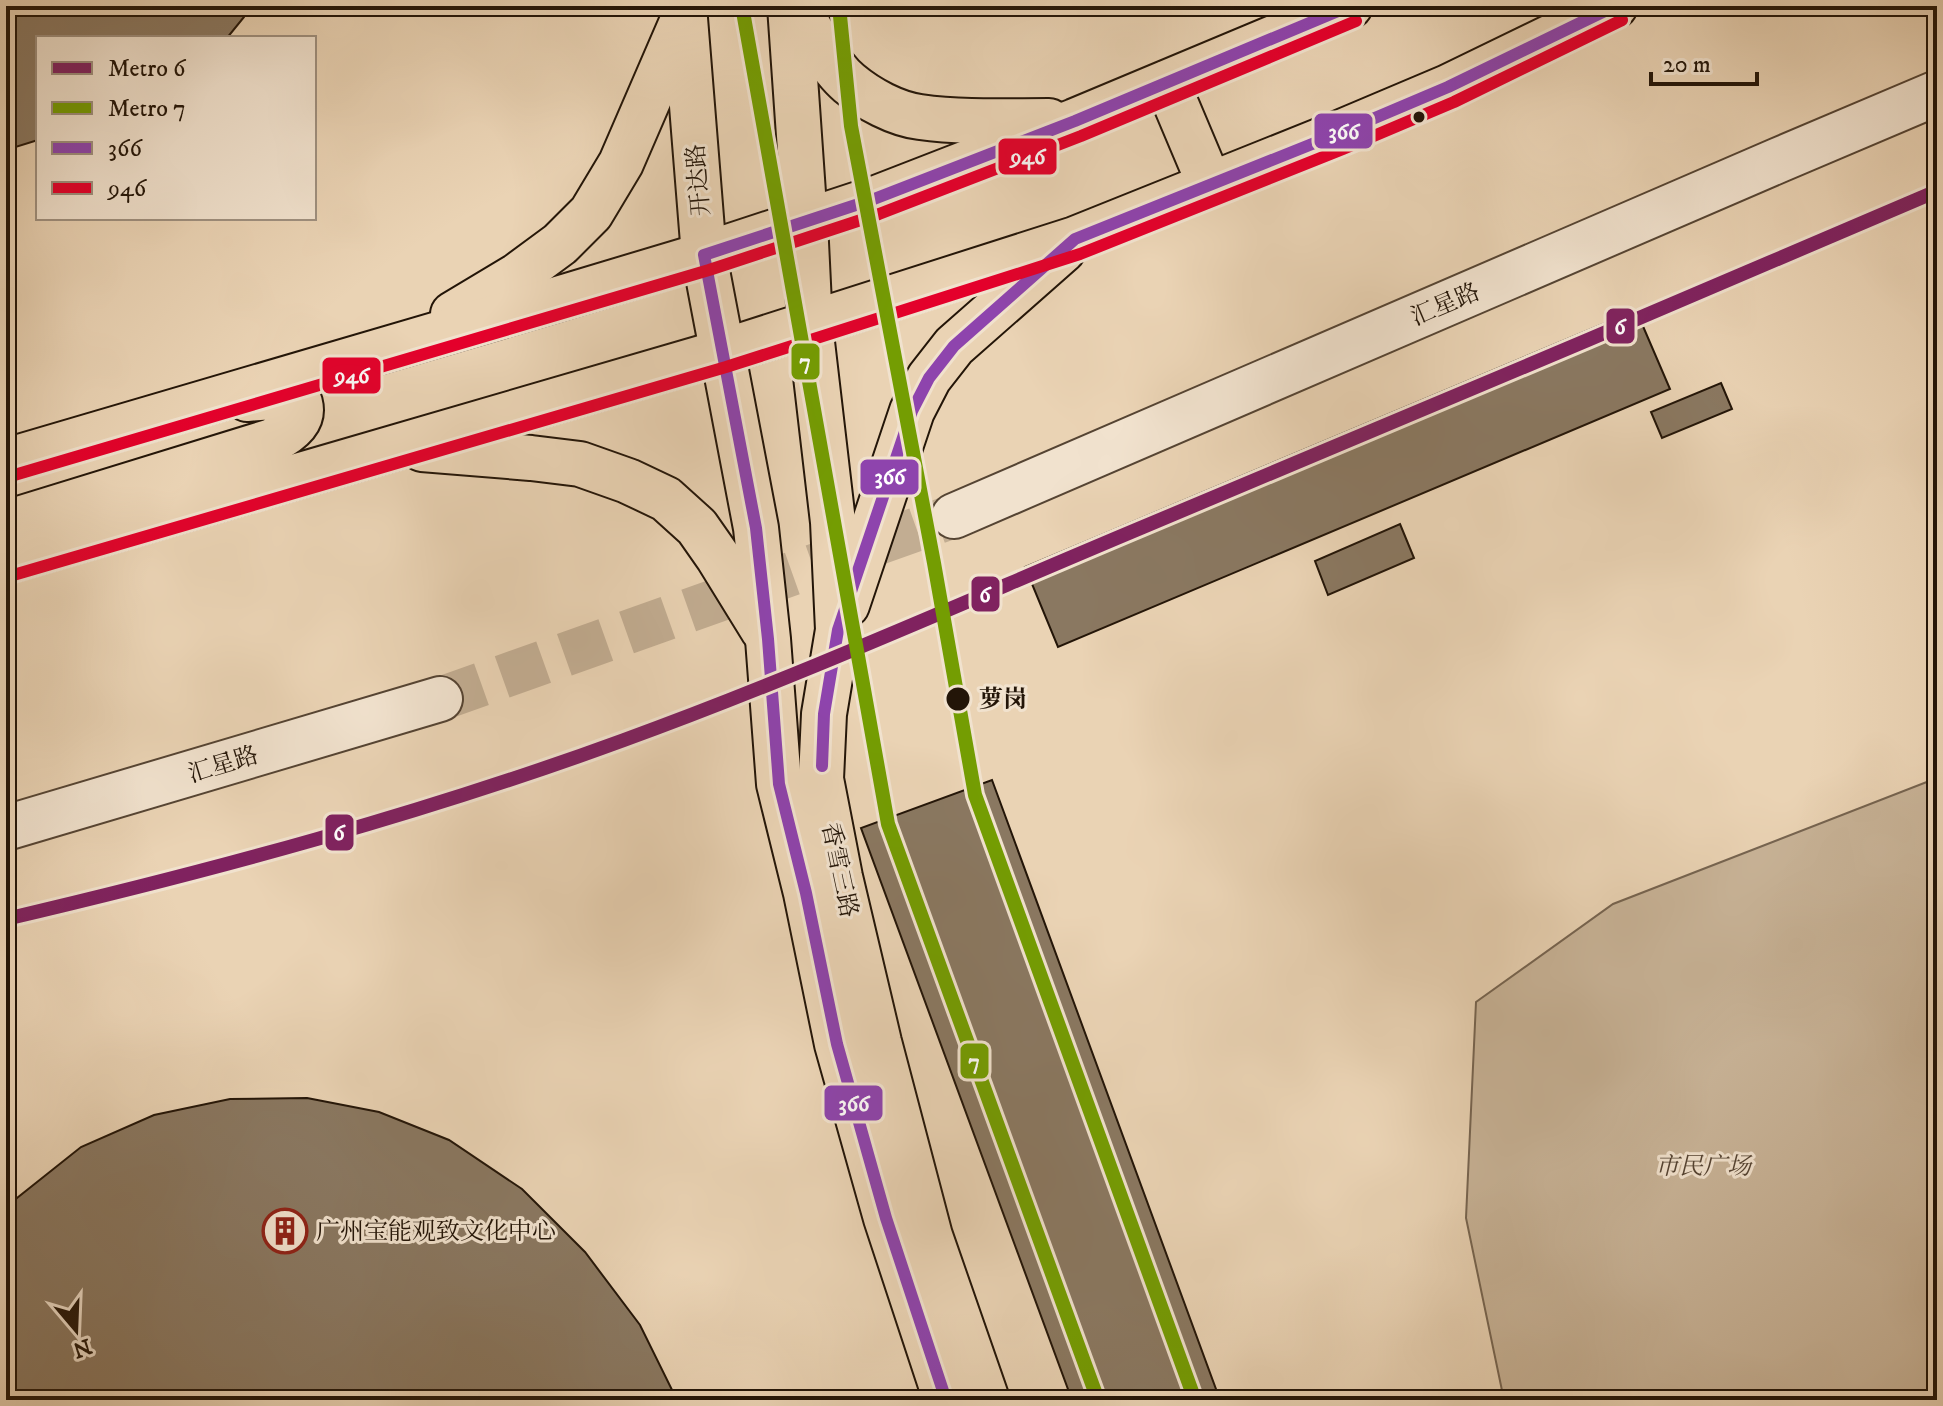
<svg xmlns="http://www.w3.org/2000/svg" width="1943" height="1406" viewBox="0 0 1943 1406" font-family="'IM FELL DW Pica','Noto Serif SC',serif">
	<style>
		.green { fill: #c8b397; stroke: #766450; stroke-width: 2 }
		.building { fill: #8a7861; stroke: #231508; stroke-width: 2 }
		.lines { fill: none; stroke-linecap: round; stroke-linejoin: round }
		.minor-tunnel { stroke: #c2ad92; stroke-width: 44; stroke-dasharray: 44 22; stroke-linecap: butt }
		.minor-casing { stroke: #543; stroke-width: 48 }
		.major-casing { stroke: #231508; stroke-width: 48 }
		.minor { stroke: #f1e2ce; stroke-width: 44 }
		.major { stroke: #ead3b4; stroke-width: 44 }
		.bus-1-casing { stroke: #f1e2ce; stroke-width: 18 }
		.bus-2-casing { stroke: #f1e2ce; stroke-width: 18 }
		.bus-1 { stroke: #8e44ad; stroke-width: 12 }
		.bus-2 { stroke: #e4002b; stroke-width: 12 }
		.metro-1-casing { stroke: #f1e2ce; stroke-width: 20 }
		.metro-2-casing { stroke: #f1e2ce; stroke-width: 20 }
		.metro-1 { stroke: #80225f; stroke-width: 14 }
		.metro-2 { stroke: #749d02; stroke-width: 14 }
		.bus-dot { fill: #231508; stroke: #f1e2ce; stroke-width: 3 }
		.labels { text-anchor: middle; stroke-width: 6; stroke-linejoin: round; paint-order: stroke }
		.street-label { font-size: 24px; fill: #231508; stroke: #f1e2ce }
		.stop-label { font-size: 24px; font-weight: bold; fill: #231508; stroke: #f1e2ce; text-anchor: start }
		.park-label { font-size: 24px; font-style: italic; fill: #543; stroke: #f1e2ce }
		.poi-label { font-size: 24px; fill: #231508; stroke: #f1e2ce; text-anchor: start }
		.line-badge { stroke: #f1e2ce; stroke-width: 3 }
		.badge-label { font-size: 22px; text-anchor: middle; font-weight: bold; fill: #fff }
	</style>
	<rect width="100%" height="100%" fill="#ead3b4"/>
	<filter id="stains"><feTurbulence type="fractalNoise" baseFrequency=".0025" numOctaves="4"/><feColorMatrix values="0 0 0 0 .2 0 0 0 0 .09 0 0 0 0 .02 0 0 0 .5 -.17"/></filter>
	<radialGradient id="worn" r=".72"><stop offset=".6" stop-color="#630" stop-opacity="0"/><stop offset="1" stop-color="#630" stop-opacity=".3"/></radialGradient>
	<!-- green -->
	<path class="green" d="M1937,778V1400H1504L1466,1218L1476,1002L1613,904Z"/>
	<!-- building -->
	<g class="building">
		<path d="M6,6H247L244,17L227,38H38V140L6,150Z"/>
		<path d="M1636,310L1670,389L1058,647L1025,567Z"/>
		<path d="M1721,383L1732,409L1662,438L1651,412Z"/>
		<path d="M1400,524L1414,558L1328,595L1315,561Z"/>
		<path d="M992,780L1220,1400H1072L861,828Z"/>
		<path d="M307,1098L379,1112L449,1140L522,1189L585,1252L640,1325L677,1400H6V1209L17,1198L81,1147L154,1115L230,1099Z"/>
	</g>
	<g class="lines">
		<!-- minor-tunnel -->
		<path class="minor-tunnel" d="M440,699L954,516"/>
		<!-- minor casing -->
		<g class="minor-casing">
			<g id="minor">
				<path d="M954,516L1779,160L1937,93"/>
				<path d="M6,828L440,699"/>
			</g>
		</g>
		<!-- major casing -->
		<g class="major-casing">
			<g id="major">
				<path d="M684,6L704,255L756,528L768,639L779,784L806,893L837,1044L886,1218L946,1400"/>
				<path d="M790,6L805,222L810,325L833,522L838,630L824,714L821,779L840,877L879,1042L930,1236L987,1400"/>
				<path d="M800,6C807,28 831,68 849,83C868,99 896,114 920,117C962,123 1006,121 1049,121"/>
				<path d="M1167,83L1210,185"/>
				<path d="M453,314L518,275L560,244L591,213L621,163L682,22"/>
				<path d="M422,449L531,458L580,464L628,481L666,499L697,527L718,557L763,630"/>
				<path d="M6,461L554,300L704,255L874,199L1075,121L1350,6"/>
				<path d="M6,523L272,441C288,433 305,422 300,403L285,396L247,399"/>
				<path d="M6,561L722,352L1075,239L1337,134L1448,87L1615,6"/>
				<path d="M847,605L912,411L929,378L954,346L1063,250"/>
			</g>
		</g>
		<!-- minor -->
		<use href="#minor" class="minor"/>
		<!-- major -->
		<use href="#major" class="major"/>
		<!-- bus-1 casing -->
		<g class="bus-1-casing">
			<g id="bus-1">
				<path d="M822,766L824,714L838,630L912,411L929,378L954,346L1075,239L1337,134L1448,87L1615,6"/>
				<path d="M946,1400L886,1218L837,1044L806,893L779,784L768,639L756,528L704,255L874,199L1075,121L1350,6"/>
			</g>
		</g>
		<!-- bus-2 casing -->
		<g class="bus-2-casing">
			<g id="bus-2">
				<path d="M11,476L709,270L879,214L1081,136L1356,21"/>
				<path d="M10,576L726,367L1080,254L1343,149L1454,102L1622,20"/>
			</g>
		</g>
		<!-- bus-1 -->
		<use href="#bus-1" class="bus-1"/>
		<!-- bus-2 -->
		<use href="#bus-2" class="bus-2"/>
		<!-- metro-1 casing -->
		<g class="metro-1-casing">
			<path id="metro-1" d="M6,919C215,870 422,814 624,740C800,676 971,599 1143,527C1408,417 1673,304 1937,191"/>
		</g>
		<!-- metro-2 casing -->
		<g class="metro-2-casing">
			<g id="metro-2">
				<path d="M742,6L888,824L1098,1400"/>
				<path d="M839,6L851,126L934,563L975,795L1195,1400"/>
			</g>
		</g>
		<!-- metro-1 -->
		<use href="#metro-1" class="metro-1"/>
		<!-- metro-2 -->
		<use href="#metro-2" class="metro-2"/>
	</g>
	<!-- icons -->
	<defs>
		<g id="building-ring" transform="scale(2.3)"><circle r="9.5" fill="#f1e2ce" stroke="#8f2418" stroke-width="1.5"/><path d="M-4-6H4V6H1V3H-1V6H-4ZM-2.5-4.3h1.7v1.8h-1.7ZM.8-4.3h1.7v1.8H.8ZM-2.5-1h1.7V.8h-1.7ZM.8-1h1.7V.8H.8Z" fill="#8f2418"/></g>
	</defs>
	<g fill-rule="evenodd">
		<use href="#building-ring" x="285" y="1231"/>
	</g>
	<!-- markers -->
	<g class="bus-dot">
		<circle cx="1419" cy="117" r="7"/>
		<circle cx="958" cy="699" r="13"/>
	</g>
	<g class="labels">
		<!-- street labels -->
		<g class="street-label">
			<text transform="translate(698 180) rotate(-95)" y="8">开达路</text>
			<text transform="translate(1445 304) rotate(-23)" y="8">汇星路</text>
			<text transform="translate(223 764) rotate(-17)" y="8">汇星路</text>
			<text transform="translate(840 870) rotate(78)" y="8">香雪三路</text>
		</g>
		<!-- stop labels -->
		<g class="stop-label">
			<text x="979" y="707">萝岗</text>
		</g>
		<!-- park labels -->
		<g class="park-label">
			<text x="1703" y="1174">市民广场</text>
		</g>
		<!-- poi labels -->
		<g class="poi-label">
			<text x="316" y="1239">广州宝能观致文化中心</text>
		</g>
	</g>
	<g class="line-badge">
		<rect x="1313" y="112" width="61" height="38" rx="8" fill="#8e44ad"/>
		<rect x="997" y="137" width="61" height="39" rx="8" fill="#e4002b"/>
		<rect x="1605" y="307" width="31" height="38" rx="8" fill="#80225f"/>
		<rect x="790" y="342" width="31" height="39" rx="8" fill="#749d02"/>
		<rect x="321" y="356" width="61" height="39" rx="8" fill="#e4002b"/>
		<rect x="859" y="458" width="61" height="38" rx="8" fill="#8e44ad"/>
		<rect x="970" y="575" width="31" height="38" rx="8" fill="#80225f"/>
		<rect x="324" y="813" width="31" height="39" rx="8" fill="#80225f"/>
		<rect x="959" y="1042" width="31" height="38" rx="8" fill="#749d02"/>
		<rect x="823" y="1084" width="61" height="38" rx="8" fill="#8e44ad"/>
	</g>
	<g class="badge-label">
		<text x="1344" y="139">366</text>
		<text x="1028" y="164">946</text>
		<text x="1620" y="334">6</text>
		<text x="805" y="369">7</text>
		<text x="352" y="383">946</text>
		<text x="890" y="484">366</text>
		<text x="985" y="602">6</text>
		<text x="339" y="840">6</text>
		<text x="974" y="1069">7</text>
		<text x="854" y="1111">366</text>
	</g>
	<!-- margin -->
	<rect width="1943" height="1406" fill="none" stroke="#ead3b4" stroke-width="32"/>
	<rect x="8" y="8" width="1927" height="1390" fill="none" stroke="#231508" stroke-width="4"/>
	<rect x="16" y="16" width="1911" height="1374" fill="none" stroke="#231508" stroke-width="2"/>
	<!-- legend -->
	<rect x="36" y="36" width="280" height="184" fill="#f1e2ce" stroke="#9f907f" stroke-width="2"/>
	<rect x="52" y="62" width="40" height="12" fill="#80225f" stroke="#9f907f" stroke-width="2"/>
	<text x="108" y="76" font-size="24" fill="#231508">Metro 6</text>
	<rect x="52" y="102" width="40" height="12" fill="#749d02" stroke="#9f907f" stroke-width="2"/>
	<text x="108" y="116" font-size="24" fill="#231508">Metro 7</text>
	<rect x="52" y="142" width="40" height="12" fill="#8e44ad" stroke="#9f907f" stroke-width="2"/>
	<text x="108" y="156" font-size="24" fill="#231508">366</text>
	<rect x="52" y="182" width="40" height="12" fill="#e4002b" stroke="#9f907f" stroke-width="2"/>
	<text x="108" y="196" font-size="24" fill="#231508">946</text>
	<!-- north arrow -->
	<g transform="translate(76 1330) rotate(161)" stroke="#f1e2ce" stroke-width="6" paint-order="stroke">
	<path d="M0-6L14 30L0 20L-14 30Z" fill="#231508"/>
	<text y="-12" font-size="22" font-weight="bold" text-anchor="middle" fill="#231508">N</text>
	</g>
	<!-- scale -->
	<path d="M1651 72v12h106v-12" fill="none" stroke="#231508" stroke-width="4"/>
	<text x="1663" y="72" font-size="24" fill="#231508" stroke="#f1e2ce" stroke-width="6" paint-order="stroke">20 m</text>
	<rect width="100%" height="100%" filter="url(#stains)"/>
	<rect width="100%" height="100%" fill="url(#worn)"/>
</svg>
